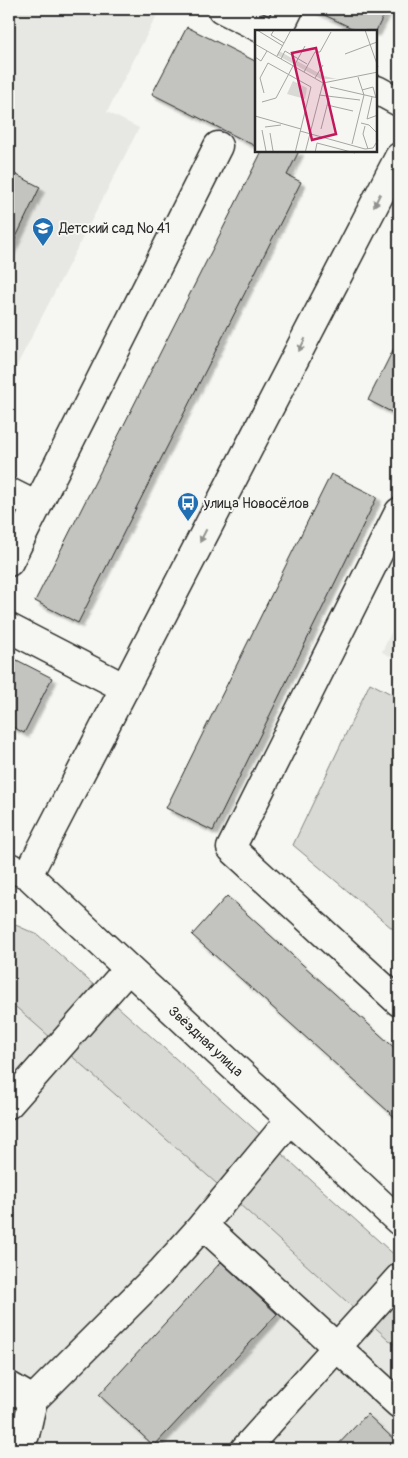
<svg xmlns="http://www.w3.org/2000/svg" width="408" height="1458" viewBox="0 0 408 1458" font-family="Pangolin,sans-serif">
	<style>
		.built { fill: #e7e7e3 }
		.green { fill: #d9d9d5; stroke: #828280 }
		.building { fill: #c3c3c0; stroke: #2b2b2b; filter: url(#shadow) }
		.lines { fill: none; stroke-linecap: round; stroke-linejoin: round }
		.minor-casing { stroke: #2b2b2b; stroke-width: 31 }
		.minor { stroke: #f6f6f2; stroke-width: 28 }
		.oneway { fill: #90908e }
		.labels { text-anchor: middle; stroke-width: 4; stroke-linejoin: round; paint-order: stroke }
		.poi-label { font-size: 14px; fill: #2b2b2b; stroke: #f6f6f2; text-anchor: start }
		.street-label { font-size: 14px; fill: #2b2b2b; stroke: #f6f6f2 }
		.inset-road { fill: none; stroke: #a5a5a2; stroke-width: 1 }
		.view { fill: #c2185b; fill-opacity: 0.15; stroke: #c2185b; stroke-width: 2.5 }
		.inset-edge { fill: none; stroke: #2b2b2b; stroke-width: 2.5 }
	</style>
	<defs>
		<filter id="shadow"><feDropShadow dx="4.5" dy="4.5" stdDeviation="1" flood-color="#0004"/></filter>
	</defs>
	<rect width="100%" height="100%" fill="#f6f6f2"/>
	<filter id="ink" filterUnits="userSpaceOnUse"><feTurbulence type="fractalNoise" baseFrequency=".02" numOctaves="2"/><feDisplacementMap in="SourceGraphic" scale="10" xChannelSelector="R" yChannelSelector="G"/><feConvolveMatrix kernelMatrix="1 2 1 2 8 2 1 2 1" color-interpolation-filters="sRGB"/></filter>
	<g filter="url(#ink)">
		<!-- built -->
		<g class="built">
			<path d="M9,9H160L107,112L139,128L15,369L9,365Z"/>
			<path d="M399,616V661L382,652Z"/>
			<path d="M9,1001L216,1183L399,1349V1449H9Z"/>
		</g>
		<!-- green -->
		<g class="green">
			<path d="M370,683L399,698V934L293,845Z"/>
			<path d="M9,922L38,935L399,1259V1349L216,1183L9,1001Z"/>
		</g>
		<!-- building -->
		<g class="building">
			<path d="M312,9H387L376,31H358Z"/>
			<path d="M187,27L257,62V147L152,94Z"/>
			<path d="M262,151H299L287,175L301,182L78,623L35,601Z"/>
			<path d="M9,171L40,187L9,252Z"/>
			<path d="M399,338V416L368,400Z"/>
			<path d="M331,474L377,497L213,831L166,808Z"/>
			<path d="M9,656L52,678L24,733L9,725Z"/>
			<path d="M227,896L399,1052V1121L192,935Z"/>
			<path d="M221,1262L277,1314L154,1446L99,1395Z"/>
			<path d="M367,1414L399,1444V1449H334Z"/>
		</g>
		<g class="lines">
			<!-- minor casing -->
			<g class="minor-casing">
				<g id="minor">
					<path d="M222,9L266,31"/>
					<path d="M278,31L289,9"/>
					<path d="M377,90L399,102"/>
					<path d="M9,492L37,506"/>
					<path d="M399,512L231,848L399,1002"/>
					<path d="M9,562L218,146"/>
					<path d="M9,628L125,688"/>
					<path d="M9,867L28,875L399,1221"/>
					<path d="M28,875L399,157"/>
					<path d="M9,1104L128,969"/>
					<path d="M203,1225L399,1404"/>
					<path d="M9,1386L33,1400L161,1272L203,1225L290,1120"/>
					<path d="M12,1449L25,1435L33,1400"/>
					<path d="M245,1449L399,1278"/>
				</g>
			</g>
			<!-- minor -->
			<use href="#minor" class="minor"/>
		</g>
		<!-- one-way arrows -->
		<defs><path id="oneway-solid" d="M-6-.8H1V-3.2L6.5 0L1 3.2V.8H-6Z" transform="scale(1.25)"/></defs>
		<g class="oneway">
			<use href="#oneway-solid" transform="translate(377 200) rotate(117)"/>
			<use href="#oneway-solid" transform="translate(302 345) rotate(117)"/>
			<use href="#oneway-solid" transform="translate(203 536) rotate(117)"/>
		</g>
	</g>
	<!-- icons -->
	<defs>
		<g id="school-pin" transform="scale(1.125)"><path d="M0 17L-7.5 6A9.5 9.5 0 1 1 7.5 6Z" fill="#1f6fb2" stroke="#f6f6f2"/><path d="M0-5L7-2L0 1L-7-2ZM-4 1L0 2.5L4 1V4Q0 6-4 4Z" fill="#fff"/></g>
		<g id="bus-pin" transform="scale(1.125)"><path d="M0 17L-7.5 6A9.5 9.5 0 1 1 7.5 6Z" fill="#1f6fb2" stroke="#f6f6f2"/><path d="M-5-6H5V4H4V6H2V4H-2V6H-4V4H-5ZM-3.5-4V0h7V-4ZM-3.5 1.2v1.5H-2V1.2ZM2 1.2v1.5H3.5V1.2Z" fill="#fff"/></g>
	</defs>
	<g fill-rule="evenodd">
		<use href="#school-pin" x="43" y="228"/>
		<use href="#bus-pin" x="188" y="503"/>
	</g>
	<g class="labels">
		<!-- poi labels -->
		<g class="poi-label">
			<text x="59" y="233">Детский сад № 41</text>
			<text x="204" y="508">улица Новосёлов</text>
		</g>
		<!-- street labels -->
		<g class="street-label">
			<text transform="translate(206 1041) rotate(43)" y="5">Звёздная улица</text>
		</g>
	</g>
	<!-- overview -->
	<g transform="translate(255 30)">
		<rect width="122" height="122" fill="#f6f6f2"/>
		<path d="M24,21L69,46L82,49H66L22,25ZM38,51L52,58L50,69L32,64Z" fill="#d9d9d5"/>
		<path class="inset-road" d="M2,0L28,16M19,0L16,5L29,13M110,0L123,37M0,14L68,53L123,42M90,24L122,12M22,26L36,0M0,27L6,31L12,21M26,29L30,21L52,34M39,36L50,16M49,42L60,22H65L76,2M60,48L68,35M75,57L123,68M107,60L118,57L121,68M9,63L5,48L13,33L56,57L40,123M64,65L105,70M117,67L112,89L123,85M7,72L21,68L38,36M72,75L98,81M0,86L46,99M106,93L114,95L123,104M110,96L108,104L113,119M10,97L26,95M66,99L74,68M45,101L110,119L118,118L123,110M15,103L18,121L23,123M97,114L109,65L103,47M5,123L11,121L7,100M50,123L68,53M60,123L62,113L100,123"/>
		<path class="view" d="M61,18L81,104L57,110L37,23Z"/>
		<rect width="122" height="122" class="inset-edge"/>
	</g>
	<!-- margin -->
	<rect width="408" height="1458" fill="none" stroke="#f6f6f2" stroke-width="30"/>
	<rect x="15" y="15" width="378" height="1428" fill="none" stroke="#2b2b2b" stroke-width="2" filter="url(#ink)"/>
</svg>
